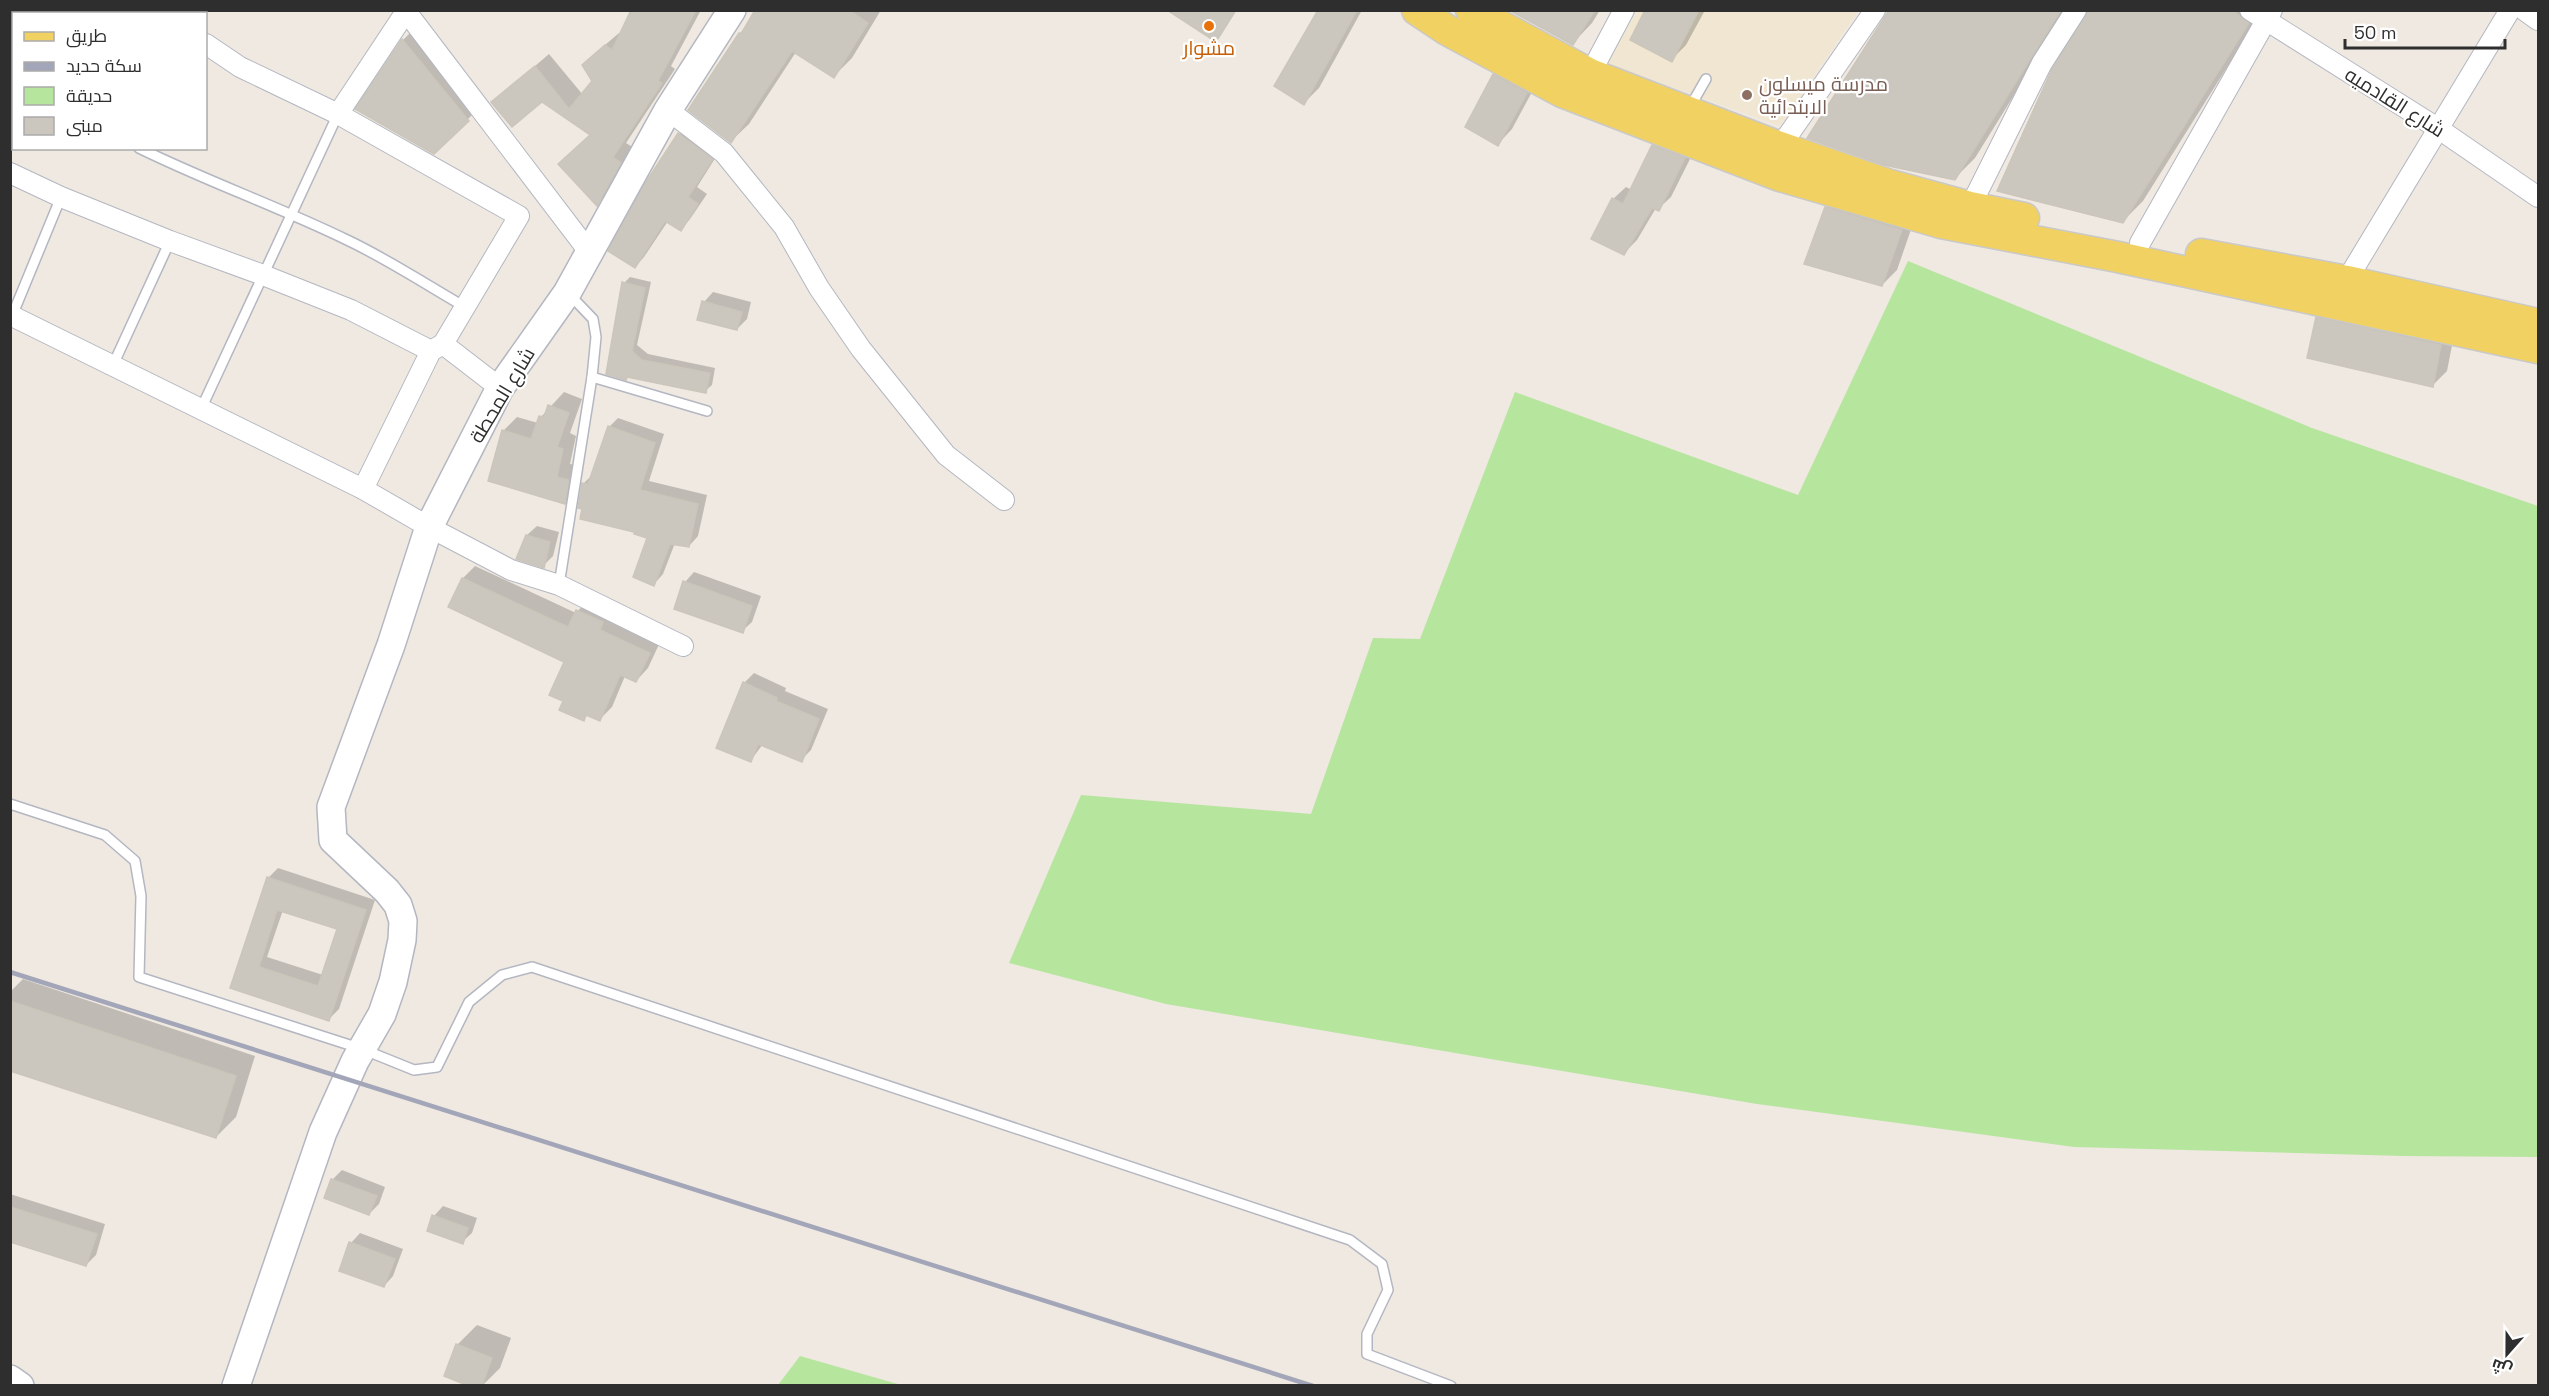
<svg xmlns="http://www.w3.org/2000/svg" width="2549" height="1396" viewBox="0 0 2549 1396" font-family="'Space Grotesk',Cairo,sans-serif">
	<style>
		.education { fill: #f0e6d1 }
		.green { fill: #b6e59e }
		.shadow { fill: #0003; fill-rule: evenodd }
		.building { fill: #cbc7bf; stroke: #cbc5ba; stroke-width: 1.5; fill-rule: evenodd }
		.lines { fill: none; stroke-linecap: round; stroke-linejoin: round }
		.lane-casing { stroke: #b4b7c1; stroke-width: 12 }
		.street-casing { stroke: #b4b7c1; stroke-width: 22 }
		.secondary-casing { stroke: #b4b7c1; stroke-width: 30 }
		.primary-casing { stroke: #c9c9c9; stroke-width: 33 }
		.lane { stroke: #fff; stroke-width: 9 }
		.street { stroke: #fff; stroke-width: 20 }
		.secondary { stroke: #fff; stroke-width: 27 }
		.primary { stroke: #f2d163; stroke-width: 30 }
		.rail { stroke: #a3a6b8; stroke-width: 4.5 }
		.food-dot { fill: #e8710a; stroke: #fff; stroke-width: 2 }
		.education-dot { fill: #8d6e63; stroke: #fff; stroke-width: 2 }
		.labels { text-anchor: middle; stroke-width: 4.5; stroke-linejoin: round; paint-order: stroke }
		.food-label { font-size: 20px; fill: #c56008; stroke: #fff }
		.education-label { font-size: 20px; fill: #785e54; stroke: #fff; text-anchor: start }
		.street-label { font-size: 20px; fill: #2e2e2e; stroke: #fff }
	</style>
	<rect width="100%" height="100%" fill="#efe9e1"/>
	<!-- education -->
	<path class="education" d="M1637,11H1858L1780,126L1607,64Z"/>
	<!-- green -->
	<g class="green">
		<path d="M1908,261L2312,428L2538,506V1157L2403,1156L2074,1147L1757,1104L1166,1004L1009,963L1081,795L1311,814L1373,638L1420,639L1515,392L1798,495Z"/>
		<path d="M800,1356L901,1385H778Z"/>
	</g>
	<!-- shadow -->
	<g class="shadow">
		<path d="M633,10H701L671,66L675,69L626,143L634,148L610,190L597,204L592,134L542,101L493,102L549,54L583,95L594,81L598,51L619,33L621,34Z"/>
		<path d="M756,10H881L852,58L834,76L796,52L749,124L731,141L740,33L748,26Z"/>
		<path d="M1320,10H1362L1319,88L1304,103Z"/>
		<path d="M1512,10H1600L1592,23L1573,43Z"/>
		<path d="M1647,10H1707L1704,12L1686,45L1671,60Z"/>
		<path d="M1890,10H2067L1975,158L1955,178Z"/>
		<path d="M2088,10H2263L2143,201L2123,221Z"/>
		<path d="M423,20L487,100L434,153L358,109L403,40Z"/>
		<path d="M1509,60L1540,77L1512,129L1498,144L1494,75Z"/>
		<path d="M689,124L721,149L697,187L707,194L690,219L681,229L668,221L644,257L635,267L648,182L680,134Z"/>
		<path d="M1666,134L1697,145L1671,197L1658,209L1656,208L1637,240L1624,253L1613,199L1626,187L1632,190L1654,146Z"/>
		<path d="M1842,193L1916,215L1897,270L1882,285L1827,208Z"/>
		<path d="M630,277L651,282L637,345L648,354L715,368L712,385L705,391L628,376L626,378L624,283Z"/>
		<path d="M713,292L751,302L747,319L737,329L704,302Z"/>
		<path d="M2332,303L2455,330L2447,371L2433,385L2317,318Z"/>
		<path d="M564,392L582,399L570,433L576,436L570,464L582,466L578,489L565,502L503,431L517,417L538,423L541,417Z"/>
		<path d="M618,418L664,434L649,481L707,495L698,536L689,546L675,543L663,574L654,584L649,537L584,508L583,484L592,475L609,427Z"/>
		<path d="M537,526L559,532L553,556L543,566L527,535Z"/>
		<path d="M475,566L576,613L589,599L661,640L648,668L636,681L625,676L612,707L600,719L588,714L584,719L565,700L566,661L450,607L463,578Z"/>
		<path d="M694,572L761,596L752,622L742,631L685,582Z"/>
		<path d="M754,673L786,688L785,691L828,709L811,750L801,760L763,744L751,760L744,683Z"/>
		<path d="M278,868L375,900L339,1009L329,1019L232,987L268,878ZM283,910L339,928L323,975L267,957Z"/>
		<path d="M23,979L255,1056L236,1117L216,1137L10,1069V992Z"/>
		<path d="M342,1170L385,1187L379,1204L369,1214L332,1180Z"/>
		<path d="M10,1194L105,1224L96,1255L86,1265L10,1241Z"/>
		<path d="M443,1206L477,1218L472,1233L462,1242L434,1216Z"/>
		<path d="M360,1233L403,1249L393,1276L384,1286L351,1243Z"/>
		<path d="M477,1325L511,1338L500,1368L482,1386H473L457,1345Z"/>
	</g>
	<!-- building -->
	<g class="building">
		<path d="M631,10H696L658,81L662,83L613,157L621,163L597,206L558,164L590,135L542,102L512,127L491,102L535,66L569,109L592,81L582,65L605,45L612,50Z"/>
		<path d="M755,10H849L868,23L834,78L792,51L731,143L688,110L739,33L741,34Z"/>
		<path d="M1167,10H1236L1216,42Z"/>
		<path d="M1318,10H1357L1304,105L1274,86Z"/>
		<path d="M1509,10H1595L1573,45Z"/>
		<path d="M1645,10H1699L1672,62L1630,40Z"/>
		<path d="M1889,10H2061L1955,180L1884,165L1807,138Z"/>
		<path d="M2088,10H2232L2249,23L2123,223L1997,191L2052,69Z"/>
		<path d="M402,39L469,121L434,154L355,109Z"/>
		<path d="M1493,74L1527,93L1498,146L1465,127Z"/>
		<path d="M678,133L713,159L688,197L698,204L681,231L665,221L635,268L608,251L646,182Z"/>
		<path d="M1652,145L1685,158L1659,211L1652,208L1624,255L1591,239L1612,198L1623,204Z"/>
		<path d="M1825,207L1902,230L1882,286L1804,264Z"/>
		<path d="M622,282L645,288L632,351L642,360L710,373L706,393L627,377L626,380L606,374Z"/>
		<path d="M702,301L742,312L737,330L697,320Z"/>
		<path d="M2316,317L2441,345L2433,387L2307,358Z"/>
		<path d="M548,405L569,413L557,447L563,449L557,477L569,480L565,504L488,481L502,430L531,439L539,416L544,417Z"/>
		<path d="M608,426L655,443L640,490L698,504L689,547L670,544L654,586L633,577L647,538L634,534V532L580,519L582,509L578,508L582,483L588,484Z"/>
		<path d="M526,535L550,542L544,568L516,559Z"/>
		<path d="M462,578L568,627L576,610L603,622L600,630L650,653L636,682L620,675L600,721L586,715L584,721L559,710L563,701L549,695L564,662L448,607Z"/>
		<path d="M683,581L752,606L743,633L674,609Z"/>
		<path d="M743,682L777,698L776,701L819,719L802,762L758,744L751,762L716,748Z"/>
		<path d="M267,877L366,910L329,1021L230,988ZM277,910L337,929L318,986L259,967Z"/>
		<path d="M10,1001L236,1076L216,1138L10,1071Z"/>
		<path d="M331,1179L377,1196L369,1215L324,1198Z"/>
		<path d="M10,1207L97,1234L86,1266L10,1242Z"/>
		<path d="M432,1215L468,1228L463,1244L427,1231Z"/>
		<path d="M349,1242L395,1259L384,1287L339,1271Z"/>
		<path d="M456,1344L492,1358L482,1386H469L444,1376Z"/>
	</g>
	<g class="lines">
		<!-- lane casing -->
		<g class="lane-casing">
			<g id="lane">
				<path d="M10,80L14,82"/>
				<path d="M1690,107L1706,79"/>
				<path d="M139,148C206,181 277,206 345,239C386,258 425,284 465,307"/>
				<path d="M12,316L61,197"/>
				<path d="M113,365L170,241"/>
				<path d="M592,377L707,411"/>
				<path d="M201,409L338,114"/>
				<path d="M559,585L592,377L596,337L593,319L569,294"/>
				<path d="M10,804L105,835L135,861L141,896L139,977L362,1049L414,1070L437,1067L469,1002L502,975L532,967L1350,1240L1382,1264L1388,1290L1367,1334V1354L1451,1386"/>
			</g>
		</g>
		<!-- street casing -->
		<g class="street-casing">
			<g id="street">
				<path d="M165,10L168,14"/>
				<path d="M405,10L590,253"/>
				<path d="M2250,10L2439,129L2538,197"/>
				<path d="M2524,10L2538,20"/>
				<path d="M100,14L110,10"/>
				<path d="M10,43L14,42"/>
				<path d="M206,44L240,67L338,114L519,216L443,344L431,351L363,489"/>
				<path d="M1590,74L1624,10"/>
				<path d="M668,110L724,153L784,227L819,288L861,349L946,455L1004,500"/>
				<path d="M338,114L407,10"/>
				<path d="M1780,147L1875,10"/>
				<path d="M10,173L61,197L170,241L263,275L351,310L431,351"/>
				<path d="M1961,212L1970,207L2042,63L2076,10"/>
				<path d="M2140,243L2272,10"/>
				<path d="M2342,288L2510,10"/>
				<path d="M10,315L363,489L429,527L511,570L559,585L683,646"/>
				<path d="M443,344L500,388"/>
			</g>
		</g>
		<!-- secondary casing -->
		<g class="secondary-casing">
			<g id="secondary">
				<path d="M10,1379L20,1386"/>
				<path d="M236,1386L323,1132L355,1061L382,1014L393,982L402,940L403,921L398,905L387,891L333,840L331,807L391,645L429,527L500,388L567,293L668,110L732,10"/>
			</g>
		</g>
		<!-- primary casing -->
		<g class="primary-casing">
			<g id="primary">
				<path d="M1417,10L1447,30L1562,92L1780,176L1941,223L2118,257L2538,348"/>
				<path d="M1471,10L1590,74L1780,147L1890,185L1970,207L2024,218"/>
				<path d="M2201,254L2347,281L2538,324"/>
			</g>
		</g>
		<!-- lane -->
		<use href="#lane" class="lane"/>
		<!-- street -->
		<use href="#street" class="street"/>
		<!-- secondary -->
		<use href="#secondary" class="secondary"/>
		<!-- primary -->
		<use href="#primary" class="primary"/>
		<!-- rail -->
		<path class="rail" d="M10,972L1313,1386"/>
	</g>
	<!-- markers -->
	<circle class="food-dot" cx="1209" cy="26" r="6"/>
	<circle class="education-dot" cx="1747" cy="95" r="6"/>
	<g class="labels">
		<!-- food labels -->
		<g class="food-label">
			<text x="1209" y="55">مشوار</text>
		</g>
		<!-- education labels -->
		<g class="education-label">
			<text x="1759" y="91">مدرسة ميسلون<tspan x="1759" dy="23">الابتدائية</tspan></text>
		</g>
		<!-- street labels -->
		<g class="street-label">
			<text transform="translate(2395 102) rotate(32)" y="7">شارع القادميه</text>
			<text transform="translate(502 395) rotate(-59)" y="7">شارع المحطة</text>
		</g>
	</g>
	<!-- border -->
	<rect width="2549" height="1396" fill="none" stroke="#2e2e2e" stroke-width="24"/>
	<!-- legend -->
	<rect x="12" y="12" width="195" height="138" fill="#ffffff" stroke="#ababab" stroke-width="1.5"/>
	<rect x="24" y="32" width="30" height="9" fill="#f2d163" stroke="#ababab" stroke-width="1.5"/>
	<text x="66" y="42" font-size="18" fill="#2e2e2e">طريق</text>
	<rect x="24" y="62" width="30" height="9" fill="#a3a6b8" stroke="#ababab" stroke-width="1.5"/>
	<text x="66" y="72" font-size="18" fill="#2e2e2e">سكة حديد</text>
	<rect x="24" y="87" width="30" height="18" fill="#b6e59e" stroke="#ababab" stroke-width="1.5"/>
	<text x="66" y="102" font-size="18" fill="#2e2e2e">حديقة</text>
	<rect x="24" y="117" width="30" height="18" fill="#cbc7bf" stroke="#ababab" stroke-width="1.5"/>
	<text x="66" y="132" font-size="18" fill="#2e2e2e">مبنى</text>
	<!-- north arrow -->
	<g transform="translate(2507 1354) rotate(201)" stroke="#ffffff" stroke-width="4.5" paint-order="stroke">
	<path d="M0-4.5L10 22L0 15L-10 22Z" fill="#2e2e2e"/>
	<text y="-9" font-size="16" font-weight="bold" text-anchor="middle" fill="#2e2e2e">ش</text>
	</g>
	<!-- scale -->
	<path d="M2345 39v9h160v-9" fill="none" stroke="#2e2e2e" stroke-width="3"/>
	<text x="2354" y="39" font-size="18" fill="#2e2e2e" stroke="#ffffff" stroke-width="4.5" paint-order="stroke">50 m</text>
</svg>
